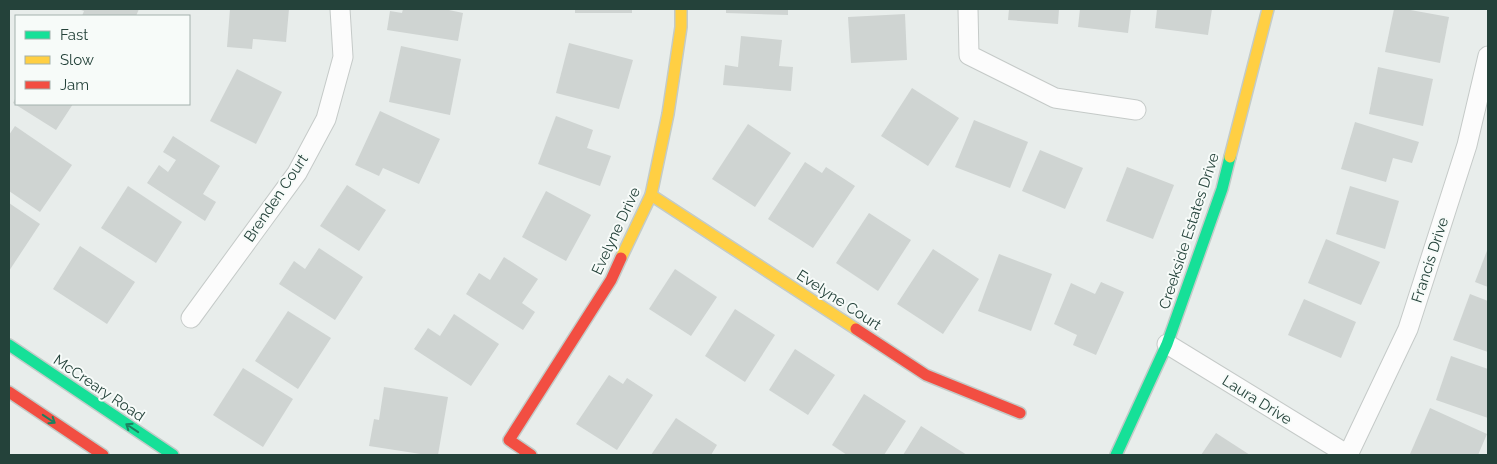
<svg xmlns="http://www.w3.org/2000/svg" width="1497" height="464" viewBox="0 0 1497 464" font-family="Raleway,sans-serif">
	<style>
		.building { fill: #cfd4d2 }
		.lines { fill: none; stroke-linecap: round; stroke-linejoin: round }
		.street-casing { stroke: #c5cac8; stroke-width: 21 }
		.fast-casing { stroke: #c3cbc8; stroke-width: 14 }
		.slow-casing { stroke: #c3cbc8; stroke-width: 14 }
		.jam-casing { stroke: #c3cbc8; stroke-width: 14 }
		.street { stroke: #fcfcfc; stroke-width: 19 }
		.fast { stroke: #16e098; stroke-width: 11 }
		.slow { stroke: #ffcf43; stroke-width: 11 }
		.jam { stroke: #f24e42; stroke-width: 11 }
		.oneway { stroke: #1e8160 }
		.labels { text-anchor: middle; stroke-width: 4; stroke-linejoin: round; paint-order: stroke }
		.street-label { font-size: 15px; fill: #24423a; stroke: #f7fbf9 }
	</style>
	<rect width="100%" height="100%" fill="#e8edeb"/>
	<!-- building -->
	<g class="building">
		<path d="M78,9H139L136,16H82L84,11Z"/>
		<path d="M230,9H289L286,42L253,39L252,49L227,47Z"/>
		<path d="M403,9H444L463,13L458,41L387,30L390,11L402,13Z"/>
		<rect x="575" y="9" width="57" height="4"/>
		<path d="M726,9H788V15L726,13Z"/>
		<path d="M1009,9H1059L1058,24L1008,20Z"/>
		<path d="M1080,9H1131L1128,33L1078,27Z"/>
		<path d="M1157,9H1212L1208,35L1155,28Z"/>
		<path d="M1394,9H1405L1449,17L1440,63L1385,52Z"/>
		<path d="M905,14L907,60L851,63L848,17Z"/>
		<path d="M741,36L782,40L779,66L793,67L791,91L723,85L725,65L738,67Z"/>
		<path d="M569,43L633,60L619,109L556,93Z"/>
		<path d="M401,46L461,59L450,115L389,102Z"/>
		<path d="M1378,67L1433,79L1423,126L1369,114Z"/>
		<path d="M237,69L282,92L256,144L210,121Z"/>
		<path d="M912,88L959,118L928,166L881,136Z"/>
		<path d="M16,97V104H73L56,130L13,103Z"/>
		<path d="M380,111L440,139L419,184L383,168L379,176L355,165Z"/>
		<path d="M556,116L593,130L587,148L611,156L600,186L538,164Z"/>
		<path d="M974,120L1028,142L1010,188L955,167Z"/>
		<path d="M1355,122L1419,142L1412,163L1393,158L1386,182L1341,169Z"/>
		<path d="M748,124L791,153L755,207L712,179Z"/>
		<path d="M15,126L72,165L40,212L9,191V135Z"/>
		<path d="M173,136L220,166L203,194L216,202L205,221L147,183L159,165L168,172L176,160L163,152Z"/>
		<path d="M1040,150L1083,168L1065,209L1022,191Z"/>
		<path d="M805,162L822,173L826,167L855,186L813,248L768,219Z"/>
		<path d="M1127,167L1174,185L1153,239L1106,221Z"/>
		<path d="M347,185L386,210L359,251L320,226Z"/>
		<path d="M128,186L182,222L156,263L101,228Z"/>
		<path d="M1350,186L1399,201L1385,249L1336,234Z"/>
		<path d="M546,191L591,215L566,261L522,237Z"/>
		<path d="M9,203L40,224L9,271Z"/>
		<path d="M869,213L911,240L878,291L836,263Z"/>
		<path d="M1326,239L1380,262L1361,305L1308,283Z"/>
		<path d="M80,246L135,282L107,324L53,289Z"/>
		<path d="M319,248L363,277L335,320L279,284L294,261L305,269Z"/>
		<path d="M1488,248V287L1475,282Z"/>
		<path d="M933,249L979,279L943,334L897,304Z"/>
		<path d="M999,254L1052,274L1031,331L978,311Z"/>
		<path d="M504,257L538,279L522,303L535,312L523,330L466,294L479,273L490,280Z"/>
		<path d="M675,269L717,297L691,336L649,309Z"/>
		<path d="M1101,282L1124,292L1096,355L1073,345L1077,335L1054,324L1071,283L1095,294Z"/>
		<path d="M1470,294L1488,301V352L1453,340Z"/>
		<path d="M1304,299L1356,322L1341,358L1288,335Z"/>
		<path d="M735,309L775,335L745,382L705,356Z"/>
		<path d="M288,311L331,338L298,389L255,361Z"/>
		<path d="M454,314L499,344L471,386L414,349L428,328L440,336Z"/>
		<path d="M795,349L835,375L808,415L769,390Z"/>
		<path d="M1451,356L1488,369V418L1436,400Z"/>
		<path d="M243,368L293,399L263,447L213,415Z"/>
		<path d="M609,375L623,384L627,378L653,395L617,450L576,424Z"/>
		<path d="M384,387L448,397L438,455H427L369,446L374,419L379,420Z"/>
		<path d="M864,394L906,421L884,455H847L832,445Z"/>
		<path d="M1430,408L1487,434L1478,455L1410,454Z"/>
		<path d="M676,418L717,445L711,455H651Z"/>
		<path d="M921,426L967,455H903Z"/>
		<path d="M1216,433L1250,455H1201Z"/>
	</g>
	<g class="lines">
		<!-- street casing -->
		<g class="street-casing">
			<g id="street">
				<path d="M968,9L969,55L1055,98L1136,110"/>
				<path d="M191,318L297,173L326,119L343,57L340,9"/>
				<path d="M1167,344L1348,455"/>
				<path d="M1348,455L1408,329L1467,145L1488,56"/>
			</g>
		</g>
		<!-- fast casing -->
		<g class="fast-casing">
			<g id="fast">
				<path d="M9,345L173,455"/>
				<path d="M1116,455L1167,344L1222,189L1230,157"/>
			</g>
		</g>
		<!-- slow casing -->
		<g class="slow-casing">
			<g id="slow">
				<path d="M1230,157L1268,9"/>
				<path d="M651,195L856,329"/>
				<path d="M621,258L651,195L668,114L681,27V9"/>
			</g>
		</g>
		<!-- jam casing -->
		<g class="jam-casing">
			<g id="jam">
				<path d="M856,329L926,375L1020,413"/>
				<path d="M9,392L103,455"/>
				<path d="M531,455L509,440L611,280L621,258"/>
			</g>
		</g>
		<!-- street -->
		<use href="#street" class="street"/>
		<!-- fast -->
		<use href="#fast" class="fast"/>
		<!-- slow -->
		<use href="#slow" class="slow"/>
		<!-- jam -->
		<use href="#jam" class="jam"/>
	</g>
	<!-- one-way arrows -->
	<defs><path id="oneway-shaft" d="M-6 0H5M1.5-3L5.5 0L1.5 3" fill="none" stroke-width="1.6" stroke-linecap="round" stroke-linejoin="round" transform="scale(1.25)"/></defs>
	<g class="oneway">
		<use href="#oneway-shaft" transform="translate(49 419) rotate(34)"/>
		<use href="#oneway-shaft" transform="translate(132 428) rotate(-146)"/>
	</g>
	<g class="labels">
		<!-- street labels -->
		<g class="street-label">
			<text transform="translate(276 198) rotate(-56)" y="5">Brenden Court</text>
			<text transform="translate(616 231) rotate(-65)" y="5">Evelyne Drive</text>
			<text transform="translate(1189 231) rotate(-72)" y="5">Creekside Estates Drive</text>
			<text transform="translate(1430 260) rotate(-72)" y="5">Francis Drive</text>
			<text transform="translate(839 300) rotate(33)" y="5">Evelyne Court</text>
			<text transform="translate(99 388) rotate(34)" y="5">McCreary Road</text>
			<text transform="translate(1257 400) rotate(32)" y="5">Laura Drive</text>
		</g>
	</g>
	<!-- border -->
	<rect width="1497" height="464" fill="none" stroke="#24423a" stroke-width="20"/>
	<!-- legend -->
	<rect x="15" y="15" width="175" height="90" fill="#f7fbf9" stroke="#a3b1ad"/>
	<rect x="25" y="31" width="25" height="8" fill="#16e098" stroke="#a3b1ad"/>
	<text x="60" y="40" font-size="15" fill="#24423a">Fast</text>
	<rect x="25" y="56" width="25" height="8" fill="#ffcf43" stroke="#a3b1ad"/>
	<text x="60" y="65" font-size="15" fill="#24423a">Slow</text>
	<rect x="25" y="81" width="25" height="8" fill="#f24e42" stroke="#a3b1ad"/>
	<text x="60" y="90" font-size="15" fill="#24423a">Jam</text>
</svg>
